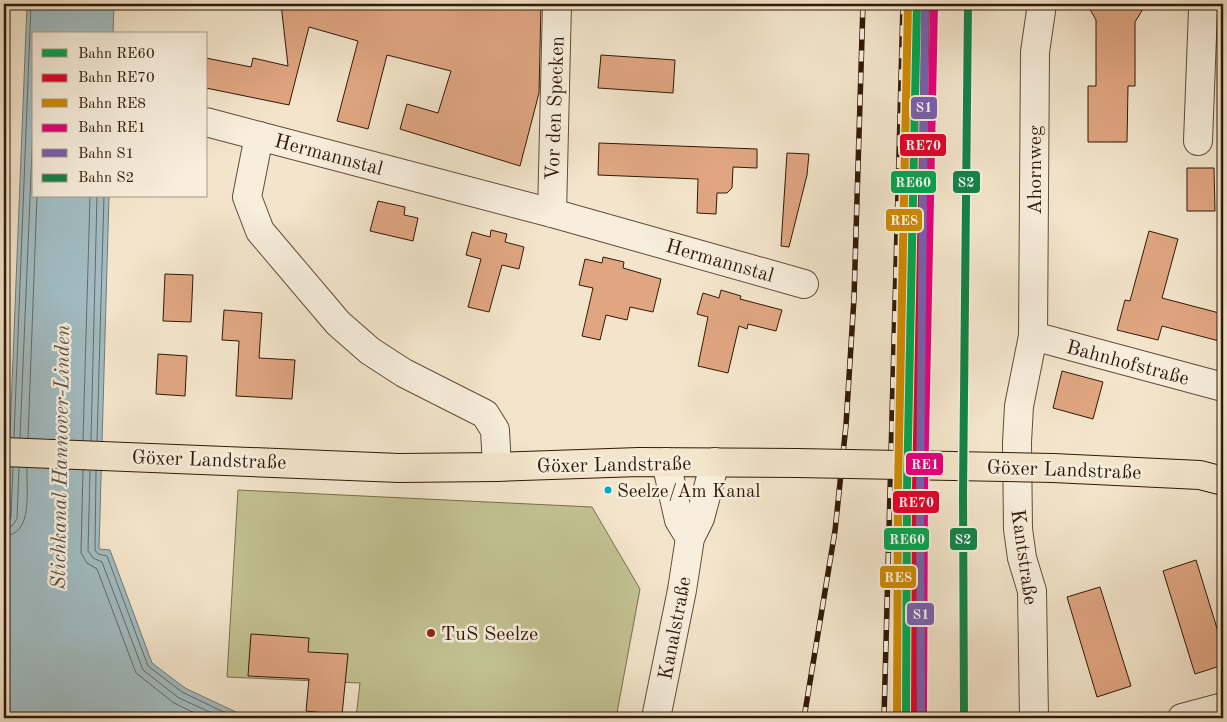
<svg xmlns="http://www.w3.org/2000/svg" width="1227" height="722" viewBox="0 0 1227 722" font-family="'Old Standard TT',serif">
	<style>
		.green { fill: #c2c292; stroke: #7a6e4c }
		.water { fill: #a1bcc2; stroke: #747b77 }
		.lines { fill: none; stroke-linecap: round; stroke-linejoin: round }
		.shore { stroke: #696a64; stroke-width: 1 }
		.building { fill: #e0a682; stroke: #311907 }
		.minor-casing { stroke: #624c38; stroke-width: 30 }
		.major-casing { stroke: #311907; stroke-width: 30 }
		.minor { stroke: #f7eedd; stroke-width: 28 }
		.major { stroke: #f3e5cb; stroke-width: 28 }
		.rail-casing { stroke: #311907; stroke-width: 5.5 }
		.rail { stroke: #f7eedd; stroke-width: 4; stroke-dasharray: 11; stroke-linecap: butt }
		.major-bridge-casing { stroke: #311907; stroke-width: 30; stroke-linecap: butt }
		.major-bridge { stroke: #f3e5cb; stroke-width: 28 }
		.rail-1-casing { stroke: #f7eedd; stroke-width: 11 }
		.rail-2-casing { stroke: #f7eedd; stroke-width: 11 }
		.rail-3-casing { stroke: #f7eedd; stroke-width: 11 }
		.rail-4-casing { stroke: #f7eedd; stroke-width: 11 }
		.rail-5-casing { stroke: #f7eedd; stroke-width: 11 }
		.rail-6-casing { stroke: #f7eedd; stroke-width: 11 }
		.rail-1 { stroke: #00a651; stroke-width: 8 }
		.rail-2 { stroke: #e4002b; stroke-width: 8 }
		.rail-3 { stroke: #cf8a01; stroke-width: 8 }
		.rail-4 { stroke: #e5007d; stroke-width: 8 }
		.rail-5 { stroke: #7760b0; stroke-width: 8 }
		.rail-6 { stroke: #118349; stroke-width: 8 }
		.bus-dot { fill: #00a9ce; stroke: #f7eedd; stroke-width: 2 }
		.poi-dot { fill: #8f2418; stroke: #f7eedd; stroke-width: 2 }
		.labels { text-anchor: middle; stroke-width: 5; stroke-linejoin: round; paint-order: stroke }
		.bus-label { font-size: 19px; fill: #311907; stroke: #f7eedd; text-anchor: start }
		.street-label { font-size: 20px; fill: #311907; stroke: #f7eedd }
		.poi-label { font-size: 20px; fill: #311907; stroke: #f7eedd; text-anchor: start }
		.water-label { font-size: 21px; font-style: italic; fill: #585248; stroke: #f7eedd }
		.line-badge { stroke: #f7eedd; stroke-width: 2 }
		.badge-label { font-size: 14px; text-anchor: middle; font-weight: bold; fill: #fff }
	</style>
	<rect width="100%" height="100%" fill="#f3e5cb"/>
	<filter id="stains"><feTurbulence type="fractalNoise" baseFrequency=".004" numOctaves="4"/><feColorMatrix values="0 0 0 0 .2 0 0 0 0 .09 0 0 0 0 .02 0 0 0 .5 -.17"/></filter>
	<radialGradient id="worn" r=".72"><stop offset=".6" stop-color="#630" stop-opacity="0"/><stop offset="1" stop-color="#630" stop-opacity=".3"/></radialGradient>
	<!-- green -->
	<path class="green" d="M238,490L592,507L640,589L616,718H356L360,683L227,677Z"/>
	<!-- water -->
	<path class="water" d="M27,4H114L113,34H34V196H109L99,549L110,550L152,663L185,688L238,713L242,718H4V587Z"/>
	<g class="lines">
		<!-- shore -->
		<g class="shore">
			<path d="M14,437L31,4"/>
			<path d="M20,438L34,102"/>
			<path d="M28,438L37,196"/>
			<path d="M83,440L90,196"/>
			<path d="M91,441L97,196"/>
			<path d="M97,441L104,196"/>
			<path d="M83,470L81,553L87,563L97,569L136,673L174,703L205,718"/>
			<path d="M90,471L88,551L93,558L102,562L143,670L179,698L223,718"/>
			<path d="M96,471L95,550L98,554L107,556L148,666L182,692L236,718"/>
			<path d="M4,522L9,521L11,517L13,467"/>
			<path d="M4,528L12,526L17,519L19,468"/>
			<path d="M4,536C34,535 26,489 27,468"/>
		</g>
	</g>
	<!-- building -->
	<g class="building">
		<path d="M281,4H541L539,93L520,166L400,129L407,104L438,113L451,71L387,55L368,129L337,121L358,41L309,27L289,105L206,88V58L251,67L253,58L288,66Z"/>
		<path d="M1087,4H1146L1135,22V86H1128L1127,142H1088V86H1096V20Z"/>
		<path d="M601,55L675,60L673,93L598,88Z"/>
		<path d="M599,143L757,149V168L733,167L732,188L727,193H717L716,214L697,213L698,179L598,175Z"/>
		<path d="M787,153L809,154L807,175L789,247L781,246Z"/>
		<path d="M1187,168H1214L1215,211H1187Z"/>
		<path d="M378,201L405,207L404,215L418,218L413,241L370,231Z"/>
		<path d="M491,230L507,234L505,242L524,247L519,269L502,265L489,312L468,307L481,259L466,255L472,232L490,237Z"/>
		<path d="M1149,231L1178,239L1162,298L1223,314V342L1162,326L1158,340L1117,330L1125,300L1130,301Z"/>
		<path d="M603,257L624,262L623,268L661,279L653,312L630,307L627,320L606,315L600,340L582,336L593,288L579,285L585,259L602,263Z"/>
		<path d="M165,274L193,275L191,322L163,321Z"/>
		<path d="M721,290L741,296L740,299L782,310L776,331L748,324L747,329L739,326L728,373L698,366L708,317L697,314L703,293L719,298Z"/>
		<path d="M224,310L262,313L259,358L295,360L292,399L236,396L239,341L222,340Z"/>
		<path d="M158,354L187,356L185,396L156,394Z"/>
		<path d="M1062,371L1103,382L1093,419L1053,408Z"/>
		<path d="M1196,560L1223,648V665L1195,674L1163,571Z"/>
		<path d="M1100,587L1131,686L1097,697L1067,597Z"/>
		<path d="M251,634L309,638L308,652L348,654L342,715L306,711L309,679L248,676Z"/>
	</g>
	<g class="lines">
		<!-- minor casing -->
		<g class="minor-casing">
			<g id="minor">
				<path d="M206,122L259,136"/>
				<path d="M1198,141L1203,10L1207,4"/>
				<path d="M552,213L557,4"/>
				<path d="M1033,336L1223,387"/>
				<path d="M666,462L679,520L690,538"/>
				<path d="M497,467L495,430L485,414L404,373L370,351L338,323L260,231L247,197L259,136L552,213L804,284"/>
				<path d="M656,718L682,590L690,538L700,518L715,462"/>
				<path d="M1034,718L1032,591L1022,558L1018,529L1017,442L1019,406L1033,336L1035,52L1042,4"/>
				<path d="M1182,718L1223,707"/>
			</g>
		</g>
		<!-- major casing -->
		<g class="major-casing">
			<g id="major">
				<path d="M4,452L399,468L497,467L639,462L797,463"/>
				<path d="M1053,468L1200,475L1223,481"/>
			</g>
		</g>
		<!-- minor -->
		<use href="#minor" class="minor"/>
		<!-- major -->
		<use href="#major" class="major"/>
		<!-- rail casing -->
		<g class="rail-casing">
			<g id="rail">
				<path d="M804,718L835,531L846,425L854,298L863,4"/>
				<path d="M884,718L903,4"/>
			</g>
		</g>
		<!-- rail -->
		<use href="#rail" class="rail"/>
		<!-- major-bridge casing -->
		<g class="major-bridge-casing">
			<path id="major-bridge" d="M797,463L1053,468"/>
		</g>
		<!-- major-bridge -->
		<use href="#major-bridge" class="major-bridge"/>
		<!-- rail-1 casing -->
		<g class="rail-1-casing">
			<path id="rail-1" d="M906,718L907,489L917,4"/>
		</g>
		<!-- rail-2 casing -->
		<g class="rail-2-casing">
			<path id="rail-2" d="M915,718L916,489L926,4"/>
		</g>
		<!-- rail-3 casing -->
		<g class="rail-3-casing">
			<path id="rail-3" d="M897,718L898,489L908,4"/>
		</g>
		<!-- rail-4 casing -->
		<g class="rail-4-casing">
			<path id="rail-4" d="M923,718L924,489L934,4"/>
		</g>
		<!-- rail-5 casing -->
		<g class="rail-5-casing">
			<path id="rail-5" d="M921,718L920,494L925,4"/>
		</g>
		<!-- rail-6 casing -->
		<g class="rail-6-casing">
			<path id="rail-6" d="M964,718L963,494L968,4"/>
		</g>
		<!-- rail-1 -->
		<use href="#rail-1" class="rail-1"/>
		<!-- rail-2 -->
		<use href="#rail-2" class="rail-2"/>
		<!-- rail-3 -->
		<use href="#rail-3" class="rail-3"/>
		<!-- rail-4 -->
		<use href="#rail-4" class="rail-4"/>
		<!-- rail-5 -->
		<use href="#rail-5" class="rail-5"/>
		<!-- rail-6 -->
		<use href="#rail-6" class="rail-6"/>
	</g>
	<!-- markers -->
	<circle class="bus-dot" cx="608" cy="490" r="4.5"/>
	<circle class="poi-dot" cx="431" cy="633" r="5"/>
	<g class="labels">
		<!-- bus labels -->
		<g class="bus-label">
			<text x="617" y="497">Seelze/Am Kanal</text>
		</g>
		<!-- street labels -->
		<g class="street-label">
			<text transform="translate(554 108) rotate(-88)" y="7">Vor den Specken</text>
			<text transform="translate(329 154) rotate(15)" y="7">Hermannstal</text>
			<text transform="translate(1034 170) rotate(-90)" y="7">Ahornweg</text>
			<text transform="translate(720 260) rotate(16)" y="7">Hermannstal</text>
			<text transform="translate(1128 362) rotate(15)" y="7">Bahnhofstraße</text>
			<text transform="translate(209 459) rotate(2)" y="7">Göxer Landstraße</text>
			<text transform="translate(614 464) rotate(-1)" y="7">Göxer Landstraße</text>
			<text transform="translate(1064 469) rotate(2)" y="7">Göxer Landstraße</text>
			<text transform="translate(1025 557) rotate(82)" y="7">Kantstraße</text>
			<text transform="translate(674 628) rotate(-79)" y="7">Kanalstraße</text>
		</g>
		<!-- poi labels -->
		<g class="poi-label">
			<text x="441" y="640">TuS Seelze</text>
		</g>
		<!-- water labels -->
		<g class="water-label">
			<text transform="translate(60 457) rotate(-89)" y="7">Stichkanal Hannover-Linden</text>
		</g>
	</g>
	<g class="line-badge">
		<rect x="910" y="96" width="28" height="24" rx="5" fill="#7760b0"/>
		<rect x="899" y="133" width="48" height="24" rx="5" fill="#e4002b"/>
		<rect x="890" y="170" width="47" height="24" rx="5" fill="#00a651"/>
		<rect x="952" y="170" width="29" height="24" rx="5" fill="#118349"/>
		<rect x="885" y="208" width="38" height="24" rx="5" fill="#cf8a01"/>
		<rect x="905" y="452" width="39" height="24" rx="5" fill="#e5007d"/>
		<rect x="892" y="490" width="48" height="24" rx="5" fill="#e4002b"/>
		<rect x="883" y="527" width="47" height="24" rx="5" fill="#00a651"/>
		<rect x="949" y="527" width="29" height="24" rx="5" fill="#118349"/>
		<rect x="879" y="565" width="38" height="24" rx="5" fill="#cf8a01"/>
		<rect x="906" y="602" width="29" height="24" rx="5" fill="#7760b0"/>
	</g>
	<g class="badge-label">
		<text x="924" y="112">S1</text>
		<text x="923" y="150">RE70</text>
		<text x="913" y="187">RE60</text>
		<text x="966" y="187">S2</text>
		<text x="904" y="225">RE8</text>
		<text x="925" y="469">RE1</text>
		<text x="916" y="507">RE70</text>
		<text x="907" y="544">RE60</text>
		<text x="963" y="544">S2</text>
		<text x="898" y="582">RE8</text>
		<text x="921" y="619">S1</text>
	</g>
	<!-- margin -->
	<rect width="1227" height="722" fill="none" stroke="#f3e5cb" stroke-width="20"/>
	<rect x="5" y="5" width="1217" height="712" fill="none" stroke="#311907" stroke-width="2.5"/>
	<rect x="10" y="10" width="1207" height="702" fill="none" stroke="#311907"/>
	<!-- legend -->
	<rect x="32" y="32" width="175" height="165" fill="#f7eedd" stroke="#a89987"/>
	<rect x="42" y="49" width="25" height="8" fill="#00a651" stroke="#a89987"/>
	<text x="78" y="58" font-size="15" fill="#311907">Bahn RE60</text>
	<rect x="42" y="74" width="25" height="8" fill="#e4002b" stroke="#a89987"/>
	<text x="78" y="82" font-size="15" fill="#311907">Bahn RE70</text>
	<rect x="42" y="99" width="25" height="8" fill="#cf8a01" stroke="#a89987"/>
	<text x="78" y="108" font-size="15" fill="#311907">Bahn RE8</text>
	<rect x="42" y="124" width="25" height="8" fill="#e5007d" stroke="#a89987"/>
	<text x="78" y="132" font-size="15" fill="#311907">Bahn RE1</text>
	<rect x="42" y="149" width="25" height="8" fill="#7760b0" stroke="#a89987"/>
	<text x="78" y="158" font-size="15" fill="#311907">Bahn S1</text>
	<rect x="42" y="174" width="25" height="8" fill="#118349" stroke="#a89987"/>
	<text x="78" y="182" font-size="15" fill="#311907">Bahn S2</text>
	<rect width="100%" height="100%" filter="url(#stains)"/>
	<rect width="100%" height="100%" fill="url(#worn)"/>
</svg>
